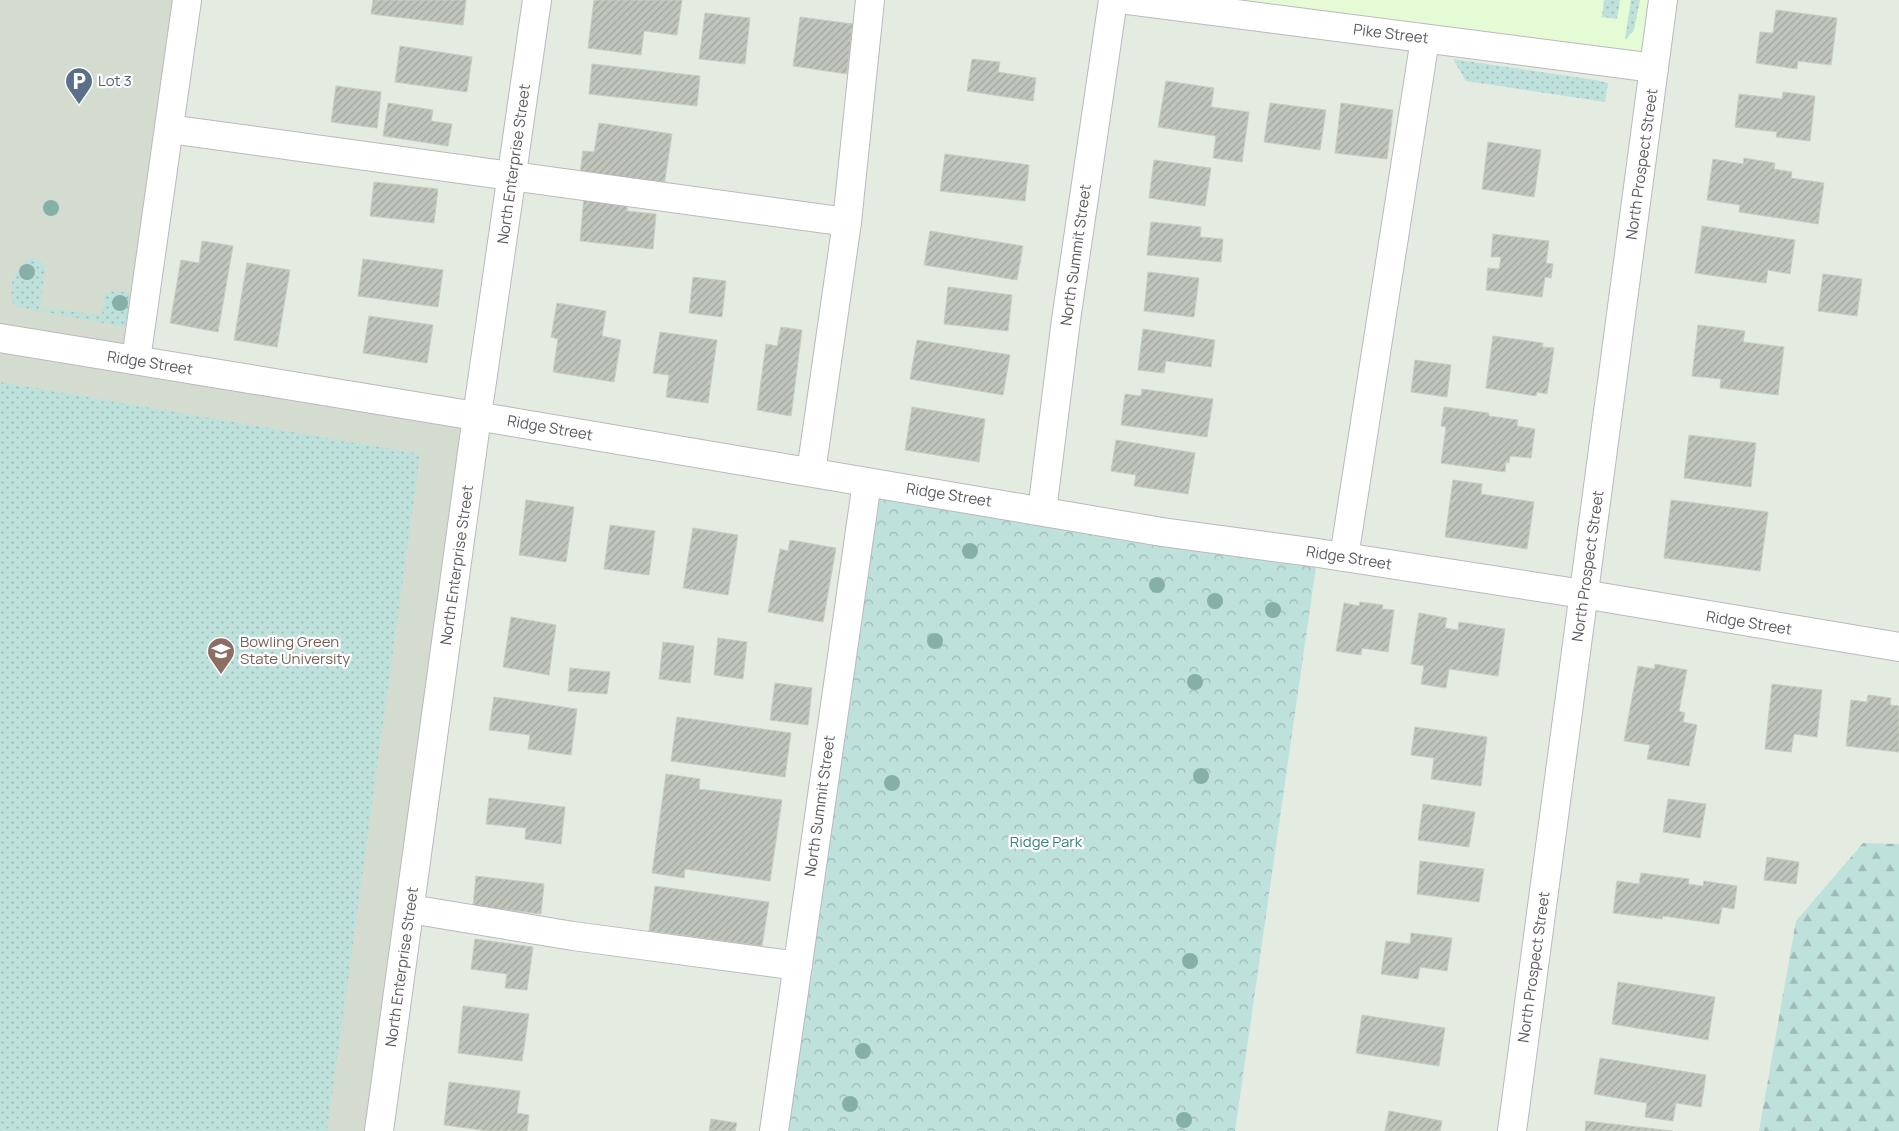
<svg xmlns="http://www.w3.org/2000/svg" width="1899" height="1131" viewBox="0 0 1899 1131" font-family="Manrope,sans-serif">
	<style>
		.commercial { fill: #e4fbd6 }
		.education { fill: #d4dbcf }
		.grass { fill: url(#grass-dots) }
		.forest { fill: url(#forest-firs) }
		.park { fill: url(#park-crowns) }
		.building { fill: url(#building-hatch); stroke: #c7cfbf }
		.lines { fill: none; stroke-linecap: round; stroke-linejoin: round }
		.minor-casing { stroke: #bbb8be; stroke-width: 30 }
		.minor { stroke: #fff; stroke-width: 28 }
		.tree { fill: #86b0a7 }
		.labels { text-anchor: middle; stroke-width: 4.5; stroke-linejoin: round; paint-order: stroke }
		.street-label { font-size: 15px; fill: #5c5960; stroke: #fff }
		.service-label { font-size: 15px; fill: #4e5e75; stroke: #fff; text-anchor: start }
		.education-label { font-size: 15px; fill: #785e54; stroke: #fff; text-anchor: start }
		.park-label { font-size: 15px; fill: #3a7f78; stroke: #fff }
	</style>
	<defs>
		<pattern id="grass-dots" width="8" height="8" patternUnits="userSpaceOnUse" patternTransform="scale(1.25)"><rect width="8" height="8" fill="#bee1dc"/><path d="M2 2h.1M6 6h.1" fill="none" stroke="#9eb9b6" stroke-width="1.8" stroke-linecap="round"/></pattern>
		<pattern id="forest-firs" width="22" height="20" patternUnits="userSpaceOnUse" patternTransform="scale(1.25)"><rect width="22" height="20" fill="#bee1dc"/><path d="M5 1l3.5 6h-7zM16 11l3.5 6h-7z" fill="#9eb9b6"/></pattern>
		<pattern id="park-crowns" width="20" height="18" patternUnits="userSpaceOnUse" patternTransform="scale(1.25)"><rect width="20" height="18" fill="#bee1dc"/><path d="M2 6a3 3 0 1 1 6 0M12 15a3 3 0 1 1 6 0" fill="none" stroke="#9eb9b6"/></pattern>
		<pattern id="building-hatch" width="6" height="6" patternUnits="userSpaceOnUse" patternTransform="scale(1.25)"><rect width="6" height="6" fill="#c1c6bd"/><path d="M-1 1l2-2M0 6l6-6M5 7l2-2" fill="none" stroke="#a0a49d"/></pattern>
	</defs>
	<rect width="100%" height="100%" fill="#e4ebe0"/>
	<!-- commercial -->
	<path class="commercial" d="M1128,0H1663L1654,68Z"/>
	<!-- education -->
	<path class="education" d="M0,0H187L137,360L477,416L379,1131H0Z"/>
	<!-- grass -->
	<g class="grass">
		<path d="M1604,0H1620L1617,19L1602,17Z"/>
		<path d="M1631,0H1640L1634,30L1625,40Z"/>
		<path d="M1453,59L1595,80L1608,83L1605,102L1466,81Z"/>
		<path d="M29,258L38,259L45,267L40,308L102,315L105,293L116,291L139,294L135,329L14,306C7,283 14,274 29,258Z"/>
		<path d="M0,382L420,454L327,1131H0Z"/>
	</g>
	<!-- forest -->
	<path class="forest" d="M1863,843L1899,844V1131H1759L1796,921Z"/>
	<!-- park -->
	<path class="park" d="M867,482L1318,553L1235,1131H774Z"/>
	<!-- building -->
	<g class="building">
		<path d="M373,0H466L463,25L371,14Z"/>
		<path d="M594,0H682L677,35L644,31L641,55L588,48Z"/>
		<path d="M1776,10L1837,18L1831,65L1798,61L1797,69L1756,63L1760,32L1773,33Z"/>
		<path d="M705,13L750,18L745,64L699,59Z"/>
		<path d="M800,17L853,24L847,74L793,66Z"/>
		<path d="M400,46L472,57L467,92L395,82Z"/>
		<path d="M972,59L1000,62L998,72L1036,78L1033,101L967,91Z"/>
		<path d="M592,64L700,76L697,106L589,94Z"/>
		<path d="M1166,81L1214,88L1211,107L1249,112L1242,162L1213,158L1216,136L1158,127Z"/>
		<path d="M336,86L381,92L377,128L331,122Z"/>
		<path d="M1783,92L1815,96L1810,141L1776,137L1777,132L1735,127L1739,94L1782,99Z"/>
		<path d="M388,103L433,110L431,121L452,124L448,146L383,136Z"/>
		<path d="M1270,103L1326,110L1320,150L1264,142Z"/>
		<path d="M1341,103L1393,110L1387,159L1335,153Z"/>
		<path d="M599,123L672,134L664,186L580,174L583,151L594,152Z"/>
		<path d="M1488,142L1541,150L1534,197L1482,189Z"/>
		<path d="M945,154L1029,165L1025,201L940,191Z"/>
		<path d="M1744,158L1775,163L1774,169L1792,172L1791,178L1824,183L1818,224L1739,212L1740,205L1707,200L1713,159L1743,164Z"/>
		<path d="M1154,160L1211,168L1205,206L1149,198Z"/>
		<path d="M374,182L438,189L434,223L370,216Z"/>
		<path d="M584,196L628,201L627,211L656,214L653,249L580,241Z"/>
		<path d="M1151,222L1201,227L1200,237L1223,239L1221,262L1147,255Z"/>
		<path d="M1702,226L1795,240L1790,274L1768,270L1766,283L1695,273Z"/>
		<path d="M930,231L1023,246L1017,280L924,265Z"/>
		<path d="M1493,234L1549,241L1546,263L1553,264L1551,278L1545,277L1542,297L1486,290L1488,268L1499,269L1501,257H1491Z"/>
		<path d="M202,241L233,246L218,332L170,323L181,260L199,263Z"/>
		<path d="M363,259L443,270L438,307L358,296Z"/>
		<path d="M247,263L290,270L277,347L234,340Z"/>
		<path d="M1148,272L1199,278L1194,317L1144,311Z"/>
		<path d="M1823,274L1862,279L1857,316L1818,311Z"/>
		<path d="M693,277L726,281L722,317L689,313Z"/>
		<path d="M948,287L1012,295L1008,331L944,324Z"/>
		<path d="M557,303L606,311L602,336L621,340L614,382L553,372L558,339L551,337Z"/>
		<path d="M369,316L433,325L427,363L363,353Z"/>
		<path d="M1698,325L1745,331L1743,342L1784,347L1778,395L1720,388L1721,379L1692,376Z"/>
		<path d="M781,327L802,330L791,416L757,410L766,344L777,346Z"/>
		<path d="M1143,329L1215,340L1211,367L1166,361L1164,373L1138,370Z"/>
		<path d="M660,332L717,340L708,403L666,397L669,375L653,373Z"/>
		<path d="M1493,336L1543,343L1542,347L1554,348L1547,394L1537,392L1536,396L1486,388Z"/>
		<path d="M917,340L1010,355L1003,395L910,379Z"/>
		<path d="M1415,360L1451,365L1447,397L1411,392Z"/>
		<path d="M1142,389L1213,399L1207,437L1121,425L1125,394L1141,396Z"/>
		<path d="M912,407L985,419L979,462L905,450Z"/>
		<path d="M1444,407L1489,413V416L1518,420L1517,426L1535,429L1531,458L1510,456L1509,463L1506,462L1505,472L1441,463L1446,427L1441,426Z"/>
		<path d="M1689,435L1756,443L1751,487L1684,478Z"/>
		<path d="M1116,440L1195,453L1188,494L1134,486L1136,475L1111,471Z"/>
		<path d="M1453,480L1482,484L1481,494L1534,502L1527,549L1445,537Z"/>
		<path d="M526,500L574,507L566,562L519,555Z"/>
		<path d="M1671,500L1768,512L1760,571L1664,558Z"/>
		<path d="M610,525L655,531L649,575L604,569Z"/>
		<path d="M693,528L738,535L728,595L683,588Z"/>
		<path d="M790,540L836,548L823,622L768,612L780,549L788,551Z"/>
		<path d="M1360,602L1383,605L1382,609L1394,610L1388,652L1362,648L1361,655L1336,651L1344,603L1359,606Z"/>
		<path d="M1419,613L1447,618L1445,628L1458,630L1459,622L1505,629L1498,676L1449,669L1446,688L1421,684L1424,666L1411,664Z"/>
		<path d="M511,617L556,625L549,675L503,667Z"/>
		<path d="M718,638L747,642L743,679L714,675Z"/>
		<path d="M663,642L694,646L690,683L659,679Z"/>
		<path d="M1655,664L1687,670L1679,711L1685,713L1683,722L1697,725L1689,766L1647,759L1650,745L1624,741L1638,666L1654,669Z"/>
		<path d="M570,668L610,672L607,694L568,691Z"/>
		<path d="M775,683L812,688L808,725L770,720Z"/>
		<path d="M1772,684L1822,690L1817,737L1794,734L1791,752L1765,749Z"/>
		<path d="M1868,695L1891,698L1890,705L1899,706V752L1846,746L1851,700L1867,702Z"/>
		<path d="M494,697L577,709L571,755L528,749L530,735L489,730Z"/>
		<path d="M677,717L791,733L785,777L671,761Z"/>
		<path d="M1415,727L1487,737L1481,786L1431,779L1434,758L1411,755Z"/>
		<path d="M666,774L700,779L699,789L782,800L770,881L685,869L684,878L652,873Z"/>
		<path d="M489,798L565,807L561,844L525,839L526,828L486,824Z"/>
		<path d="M1668,799L1706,804L1700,838L1663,832Z"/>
		<path d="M1423,804L1475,812L1469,847L1418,840Z"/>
		<path d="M1767,857L1799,862L1796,884L1764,880Z"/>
		<path d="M1420,861L1484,869L1479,902L1417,894Z"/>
		<path d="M1641,873L1689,879L1688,884L1703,886L1704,881L1737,886L1734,909L1722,907L1719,924L1663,916L1662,919L1613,913L1617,881L1639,884Z"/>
		<path d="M476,876L544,884L541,914L473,906Z"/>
		<path d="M655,886L769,902L762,946L649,931Z"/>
		<path d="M1411,933L1452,938L1447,971L1420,967L1418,979L1381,974L1386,941L1410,944Z"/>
		<path d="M475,939L533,947L527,990L505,988L507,974L471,969Z"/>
		<path d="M1618,982L1715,997L1708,1040L1612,1024Z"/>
		<path d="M463,1006L529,1014L522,1061L458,1053Z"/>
		<path d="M1362,1015L1445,1028L1439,1066L1356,1053Z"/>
		<path d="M1600,1058L1706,1075L1701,1107L1676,1103L1673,1121L1645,1117L1647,1103L1594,1094Z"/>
		<path d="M449,1082L520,1091L517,1113L529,1115L527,1131H488L444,1125Z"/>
		<path d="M1389,1111L1442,1121L1440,1131H1385Z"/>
		<path d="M711,1119L737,1123L735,1131H709Z"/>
		<path d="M1586,1121L1673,1131H1585Z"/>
	</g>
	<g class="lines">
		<!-- minor casing -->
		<g class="minor-casing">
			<g id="minor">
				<path d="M1128,0L1654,68"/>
				<path d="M169,129L847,222"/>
				<path d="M0,338L506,421L1162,532L1318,553L1583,594L1899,647"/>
				<path d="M136,360L187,0"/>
				<path d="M811,472L847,222L870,0"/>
				<path d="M1042,511L1066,320L1113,0"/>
				<path d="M1344,557L1425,39"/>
				<path d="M410,909L573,936L798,966"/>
				<path d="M379,1131L477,416L537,0"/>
				<path d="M774,1131L867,482"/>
				<path d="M1512,1131L1663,0"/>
			</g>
		</g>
		<!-- minor -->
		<use href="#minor" class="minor"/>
	</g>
	<!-- trees -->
	<g class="tree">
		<circle cx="51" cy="208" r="8"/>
		<circle cx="27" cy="272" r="8"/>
		<circle cx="120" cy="303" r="8"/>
		<circle cx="970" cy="551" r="8"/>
		<circle cx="1157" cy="585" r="8"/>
		<circle cx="1215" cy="601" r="8"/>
		<circle cx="1273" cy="610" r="8"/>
		<circle cx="935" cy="641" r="8"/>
		<circle cx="1195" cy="682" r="8"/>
		<circle cx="1201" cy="776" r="8"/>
		<circle cx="892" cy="783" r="8"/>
		<circle cx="1190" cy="961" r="8"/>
		<circle cx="863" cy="1051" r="8"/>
		<circle cx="850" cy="1104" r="8"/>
		<circle cx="1184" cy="1120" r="8"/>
	</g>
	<!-- icons -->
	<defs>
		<g id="parking-pin" transform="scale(1.4375)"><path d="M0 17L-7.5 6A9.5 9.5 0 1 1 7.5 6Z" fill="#5c6f8a" stroke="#fff"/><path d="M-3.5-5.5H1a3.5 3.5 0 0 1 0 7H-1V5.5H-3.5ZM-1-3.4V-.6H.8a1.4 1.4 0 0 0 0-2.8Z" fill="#fff"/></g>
		<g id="university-pin" transform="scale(1.4375)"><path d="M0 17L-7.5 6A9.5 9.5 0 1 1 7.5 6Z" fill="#8d6e63" stroke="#fff"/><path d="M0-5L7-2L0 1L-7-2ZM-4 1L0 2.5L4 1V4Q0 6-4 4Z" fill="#fff"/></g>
	</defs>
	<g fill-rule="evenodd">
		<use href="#parking-pin" x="79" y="81"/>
		<use href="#university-pin" x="221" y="651"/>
	</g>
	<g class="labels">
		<!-- street labels -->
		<g class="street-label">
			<text transform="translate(1391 34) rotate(7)" y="5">Pike Street</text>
			<text transform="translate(514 164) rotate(-82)" y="5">North Enterprise Street</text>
			<text transform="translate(1642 164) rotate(-82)" y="5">North Prospect Street</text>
			<text transform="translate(1076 255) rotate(-82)" y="5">North Summit Street</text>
			<text transform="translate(150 363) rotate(9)" y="5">Ridge Street</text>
			<text transform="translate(550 428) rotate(10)" y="5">Ridge Street</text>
			<text transform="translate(949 495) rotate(9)" y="5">Ridge Street</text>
			<text transform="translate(1349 558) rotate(9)" y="5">Ridge Street</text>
			<text transform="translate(457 565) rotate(-82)" y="5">North Enterprise Street</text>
			<text transform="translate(1588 566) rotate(-82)" y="5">North Prospect Street</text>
			<text transform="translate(1749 623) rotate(9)" y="5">Ridge Street</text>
			<text transform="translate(820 806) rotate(-82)" y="5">North Summit Street</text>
			<text transform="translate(402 967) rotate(-82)" y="5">North Enterprise Street</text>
			<text transform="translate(1534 967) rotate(-82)" y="5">North Prospect Street</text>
		</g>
		<!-- service labels -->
		<g class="service-label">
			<text x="98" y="86">Lot 3</text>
		</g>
		<!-- education labels -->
		<g class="education-label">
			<text x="240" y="647">Bowling Green<tspan x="240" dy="17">State University</tspan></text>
		</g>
		<!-- park labels -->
		<g class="park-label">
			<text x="1046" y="847">Ridge Park</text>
		</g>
	</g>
</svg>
